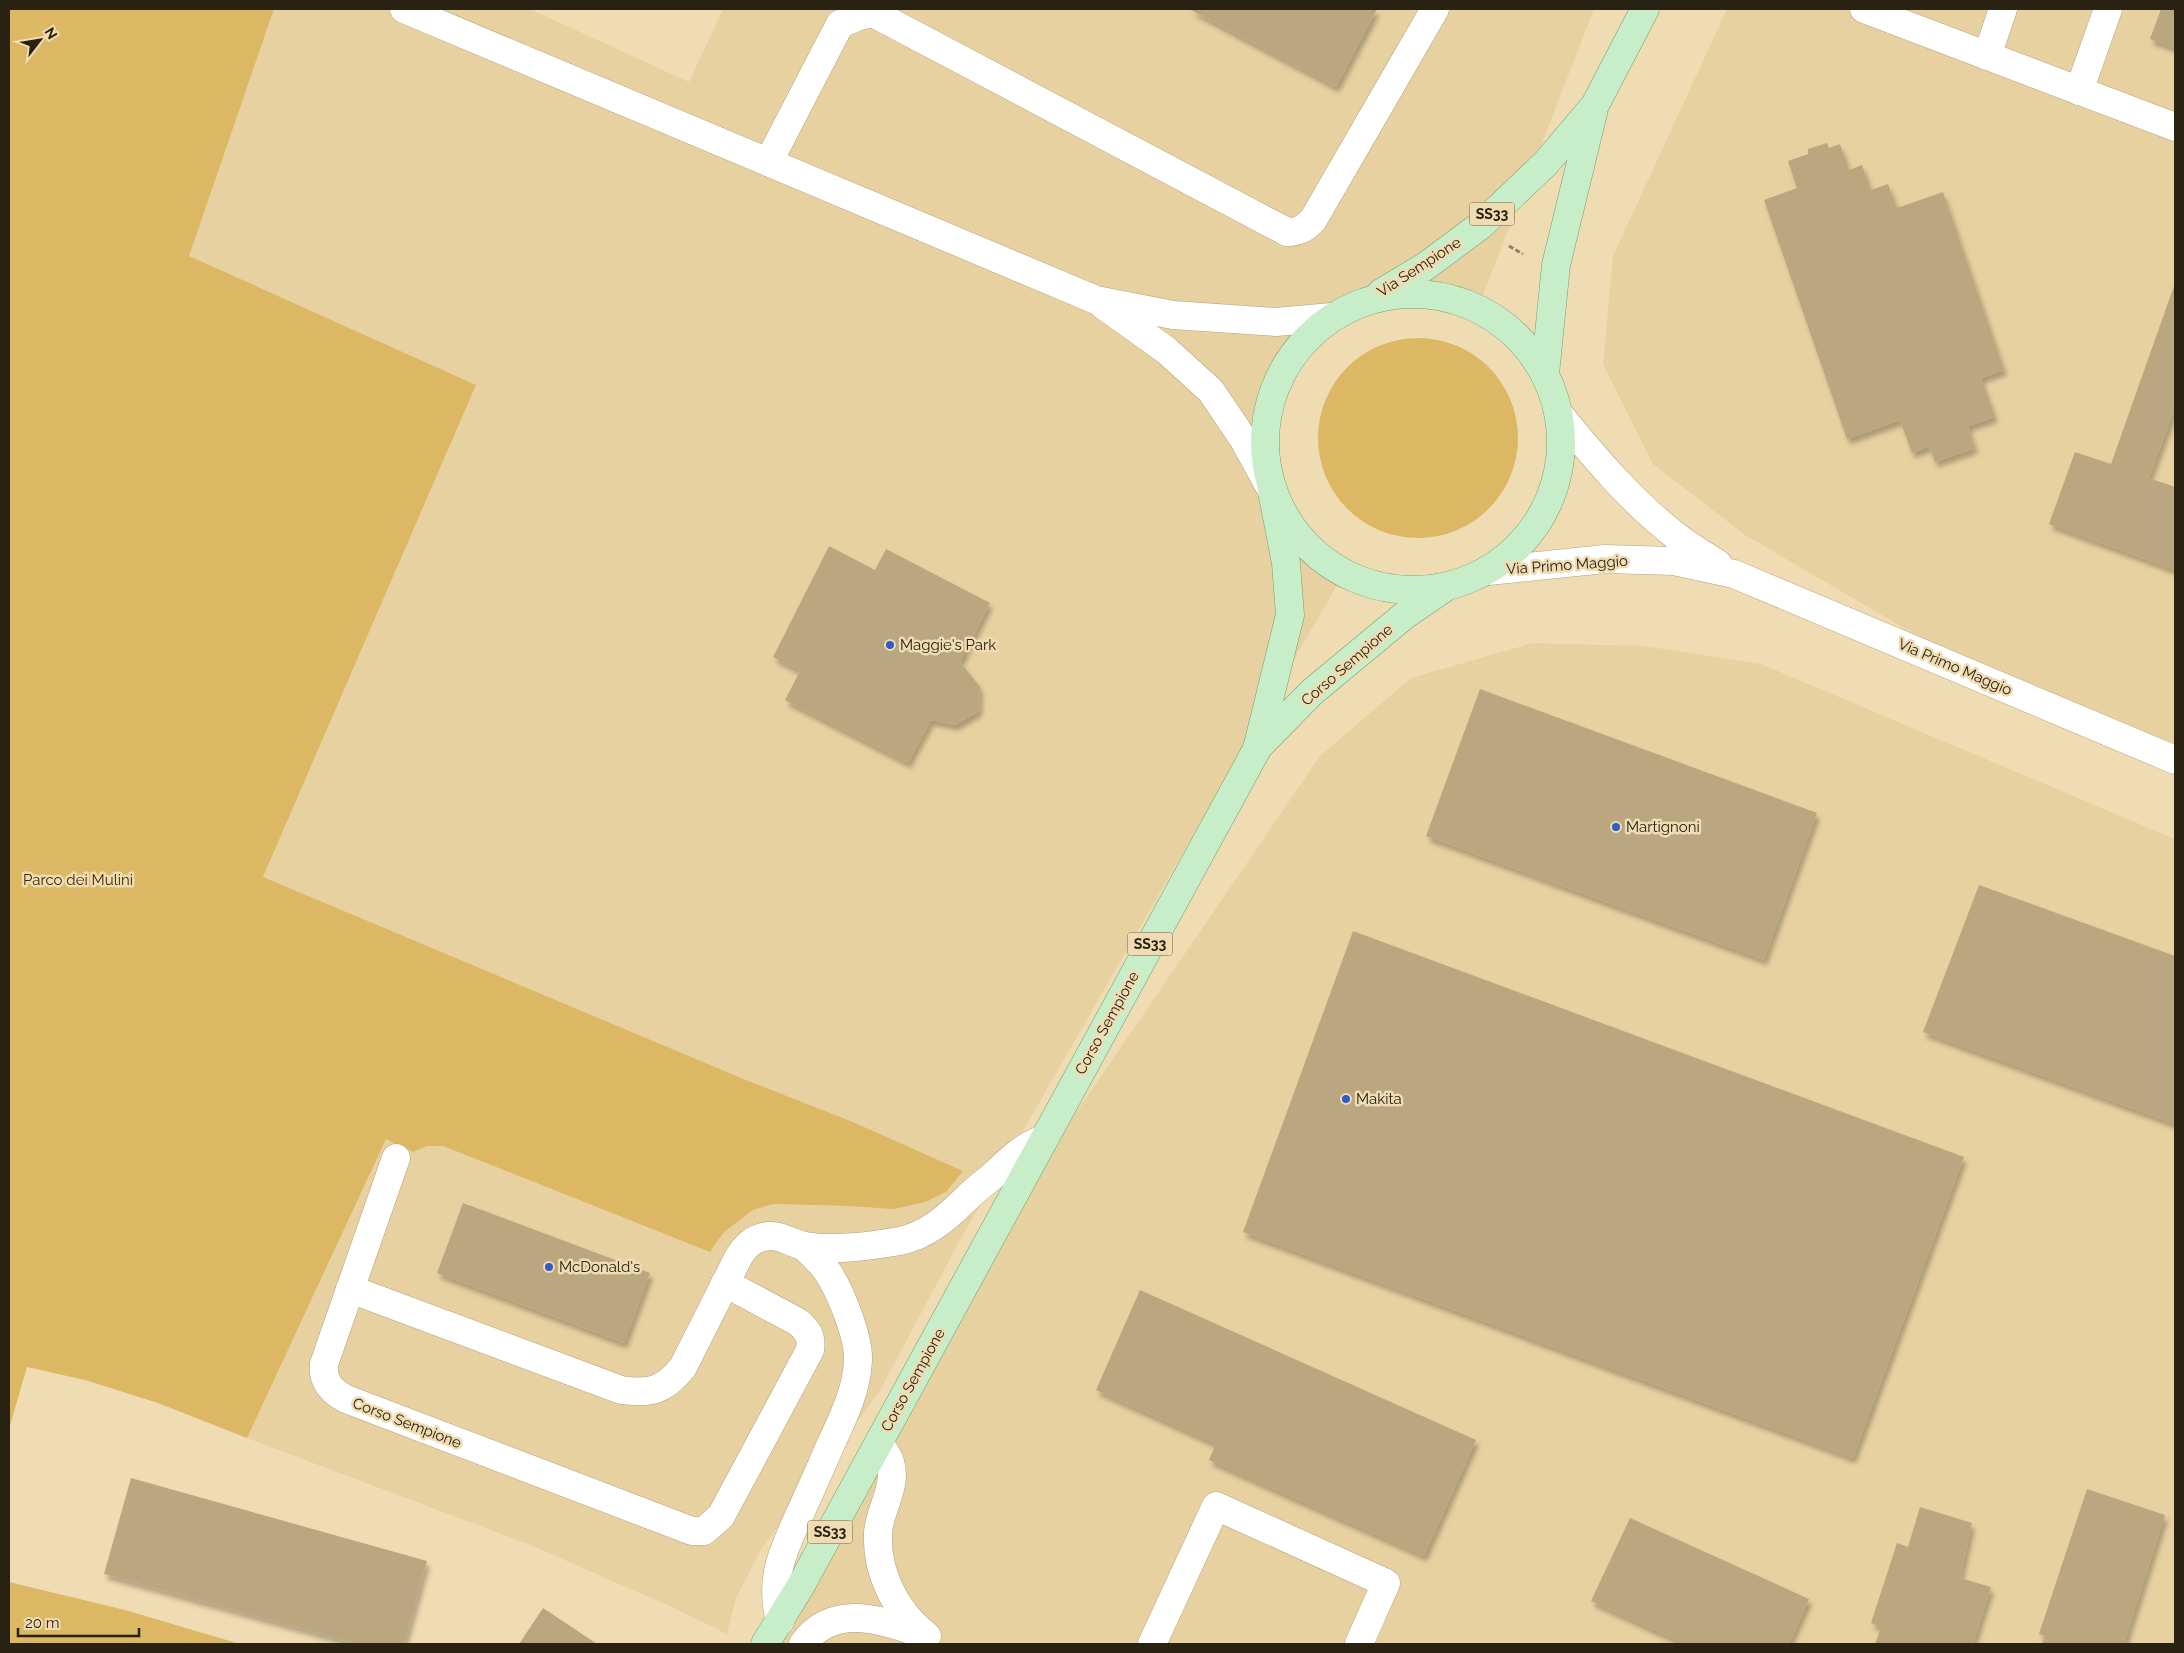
<svg xmlns="http://www.w3.org/2000/svg" width="2184" height="1653" viewBox="0 0 2184 1653" font-family="Raleway,sans-serif">
	<style>
		.built { fill: #e8d1a1 }
		.green { fill: #dcb764 }
		.building { fill: #baa77f; filter: url(#shadow) }
		.lines { fill: none; stroke-linecap: round; stroke-linejoin: round }
		.minor-casing { stroke: #b4a179; stroke-width: 29 }
		.major-casing { stroke: #779f71; stroke-width: 29 }
		.path { stroke: #8f8264; stroke-width: 3; stroke-dasharray: 5 2.5; stroke-linecap: butt }
		.minor { stroke: #fff; stroke-width: 28 }
		.major { stroke: #c7eec8; stroke-width: 28 }
		.poi-dot { fill: #325aca; stroke: #f0dcb2; stroke-width: 2 }
		.labels { text-anchor: middle; stroke-width: 5; stroke-linejoin: round; paint-order: stroke }
		.shield { fill: #f0dcb2; stroke: #655a42; stroke-width: 1 }
		.shield-label { font-size: 14px; font-weight: bold; fill: #292212 }
		.street-label { font-size: 15px; fill: #292212; stroke: #f0dcb2 }
		.poi-label { font-size: 15px; fill: #292212; stroke: #f0dcb2; text-anchor: start }
		.park-label { font-size: 15px; fill: #3d2c00; stroke: #f0dcb2 }
	</style>
	<defs>
		<filter id="shadow"><feDropShadow dx="3" dy="5.5" stdDeviation="2.5" flood-color="#0004"/></filter>
	</defs>
	<rect width="100%" height="100%" fill="#f0dcb2"/>
	<!-- built -->
	<g class="built">
		<path d="M274,9H530L689,82L723,9H1594L1481,300L1454,291L1411,287L1368,294L1326,314L1293,344L1271,379L1262,409L1259,454L1282,524L1310,557L1341,578L959,1242L878,1394L762,1548L736,1598L727,1634L674,1608L528,1544L247,1438L386,1138L413,1152L427,1146H443L710,1252L724,1232L753,1210L773,1204L848,1206L963,1171L853,1122L746,1080L263,877L476,385L188,256Z"/>
		<path d="M1727,9H2175V752L1969,666L1745,535L1653,464L1603,364L1613,256Z"/>
		<path d="M1533,643L1644,646L1761,664L2175,839V1644H769L1019,1196L1320,756L1411,678Z"/>
	</g>
	<!-- green -->
	<g class="green">
		<path d="M9,9H274L189,256L476,385L263,877L746,1080L853,1122L963,1171L946,1192L925,1202L894,1209L848,1206L773,1204L753,1210L724,1232L710,1252L443,1146H427L413,1152L386,1139L247,1438L158,1403L85,1380L27,1367L9,1429Z"/>
		<circle cx="1418" cy="438" r="100"/>
		<path d="M9,1582L125,1610L240,1644H9Z"/>
	</g>
	<!-- building -->
	<g class="building">
		<path d="M1189,9H1377L1336,87Z"/>
		<path d="M2161,9H2175V48L2150,39Z"/>
		<path d="M1827,143L1829,148L1840,144L1849,170L1862,165L1871,190L1888,184L1897,208L1943,192L2004,370L1981,378L1995,417L1968,426L1975,448L1935,462L1929,446L1912,453L1900,420L1847,439L1764,200L1797,188L1788,161L1808,154V149Z"/>
		<path d="M2175,283V414L2173,413L2149,478L2175,487V570L2049,524L2075,452L2111,464Z"/>
		<path d="M829,546L875,570L886,549L990,603L960,662L980,687L979,711L955,725L931,720L908,763L785,700L800,671L773,657Z"/>
		<path d="M1480,689L1817,813L1764,960L1426,836Z"/>
		<path d="M1979,885L2175,956V1124L1923,1032Z"/>
		<path d="M1353,931L1964,1157L1853,1458L1243,1232Z"/>
		<path d="M463,1203L650,1273L624,1343L437,1273Z"/>
		<path d="M1140,1290L1476,1440L1424,1556L1209,1460L1216,1444L1096,1390Z"/>
		<path d="M131,1478L427,1561L404,1644H357L104,1574Z"/>
		<path d="M2087,1489L2165,1515L2124,1644H2042L2045,1636L2039,1634Z"/>
		<path d="M1920,1507L1972,1523L1960,1578L1991,1587L1973,1644H1875L1881,1627L1871,1623L1897,1543L1908,1547Z"/>
		<path d="M1630,1518L1809,1599L1789,1644H1685L1591,1601Z"/>
		<path d="M543,1608L597,1644H519Z"/>
	</g>
	<g class="lines">
		<!-- minor casing -->
		<g class="minor-casing">
			<g id="minor">
				<path d="M404,9L1096,300L1173,315L1276,322L1332,317"/>
				<path d="M1864,9L2175,127"/>
				<path d="M1987,56L2003,9"/>
				<path d="M2079,91L2108,9"/>
				<path d="M769,161L840,24L859,16L873,13L1287,232C1299,232 1305,228 1313,220L1435,9"/>
				<path d="M1103,305L1166,350L1211,391L1244,440L1272,491"/>
				<path d="M1559,414C1595,458 1631,501 1676,536C1689,546 1704,555 1718,564"/>
				<path d="M1488,571L1605,559L1674,561L1734,574L2175,760"/>
				<path d="M396,1158L324,1364C322,1381 331,1391 346,1399L692,1531H704L721,1516L810,1350C812,1336 808,1331 798,1322L725,1283"/>
				<path d="M350,1289L621,1390C650,1394 664,1391 683,1367L737,1260C744,1247 753,1237 769,1236C782,1235 792,1244 805,1246C835,1251 870,1246 900,1241C929,1235 948,1216 969,1196C978,1187 989,1180 998,1171C1013,1157 1025,1145 1044,1139"/>
				<path d="M879,1442C882,1448 888,1455 890,1462C898,1486 879,1510 878,1533C876,1573 896,1612 927,1636"/>
				<path d="M780,1621C770,1582 780,1558 796,1522C808,1497 819,1471 830,1446C843,1418 857,1390 858,1360C859,1337 840,1290 827,1271C821,1262 811,1254 804,1246"/>
				<path d="M803,1644C832,1603 882,1619 922,1634"/>
				<path d="M1152,1644L1216,1506L1386,1583L1359,1644"/>
			</g>
		</g>
		<!-- major casing -->
		<g class="major-casing">
			<g id="major">
				<path d="M1381,293L1426,266L1481,225L1546,163L1595,105L1645,9"/>
				<circle cx="1413" cy="442" r="148"/>
				<path d="M1545,374L1556,265L1593,113"/>
				<path d="M1257,748L1312,692L1405,615L1443,589"/>
				<path d="M765,1644L800,1587L1257,749L1290,615L1286,563L1272,491"/>
			</g>
		</g>
		<!-- path -->
		<path class="path" d="M1509,246L1523,254"/>
		<!-- minor -->
		<use href="#minor" class="minor"/>
		<!-- major -->
		<use href="#major" class="major"/>
	</g>
	<!-- markers -->
	<g class="poi-dot">
		<circle cx="890" cy="645" r="5"/>
		<circle cx="1616" cy="827" r="5"/>
		<circle cx="1346" cy="1099" r="5"/>
		<circle cx="549" cy="1267" r="5"/>
	</g>
	<g class="labels">
		<!-- shield labels -->
		<g class="shield">
			<rect x="1469.5" y="202.5" width="45" height="23" rx="4"/>
			<rect x="1127.5" y="932.5" width="45" height="23" rx="4"/>
			<rect x="807.5" y="1520.5" width="45" height="23" rx="4"/>
		</g>
		<g class="shield-label">
			<text x="1492" y="219">SS33</text>
			<text x="1150" y="949">SS33</text>
			<text x="830" y="1537">SS33</text>
		</g>
		<!-- street labels -->
		<g class="street-label">
			<text transform="translate(1419 267) rotate(-33)" y="5">Via Sempione</text>
			<text transform="translate(1567 565) rotate(-4)" y="5">Via Primo Maggio</text>
			<text transform="translate(1347 665) rotate(-41)" y="5">Corso Sempione</text>
			<text transform="translate(1955 667) rotate(23)" y="5">Via Primo Maggio</text>
			<text transform="translate(1107 1023) rotate(-61)" y="5">Corso Sempione</text>
			<text transform="translate(913 1380) rotate(-61)" y="5">Corso Sempione</text>
			<text transform="translate(407 1423) rotate(21)" y="5">Corso Sempione</text>
		</g>
		<!-- poi labels -->
		<g class="poi-label">
			<text x="900" y="650">Maggie's Park</text>
			<text x="1626" y="832">Martignoni</text>
			<text x="1356" y="1104">Makita</text>
			<text x="559" y="1272">McDonald's</text>
		</g>
		<!-- park labels -->
		<g class="park-label">
			<text x="78" y="885">Parco dei Mulini</text>
		</g>
	</g>
	<!-- border -->
	<rect width="2184" height="1653" fill="none" stroke="#292212" stroke-width="20"/>
	<!-- north arrow -->
	<g transform="translate(40 40) rotate(59)" stroke="#f0dcb2" stroke-width="4" paint-order="stroke">
	<path d="M0-4L9 19L0 12L-9 19Z" fill="#292212"/>
	<text y="-8" font-size="14" font-weight="bold" text-anchor="middle" fill="#292212">N</text>
	</g>
	<!-- scale -->
	<path d="M18 1628v8h121v-8" fill="none" stroke="#292212" stroke-width="2.5"/>
	<text x="25" y="1628" font-size="15" fill="#292212" stroke="#f0dcb2" stroke-width="4" paint-order="stroke">20 m</text>
</svg>
